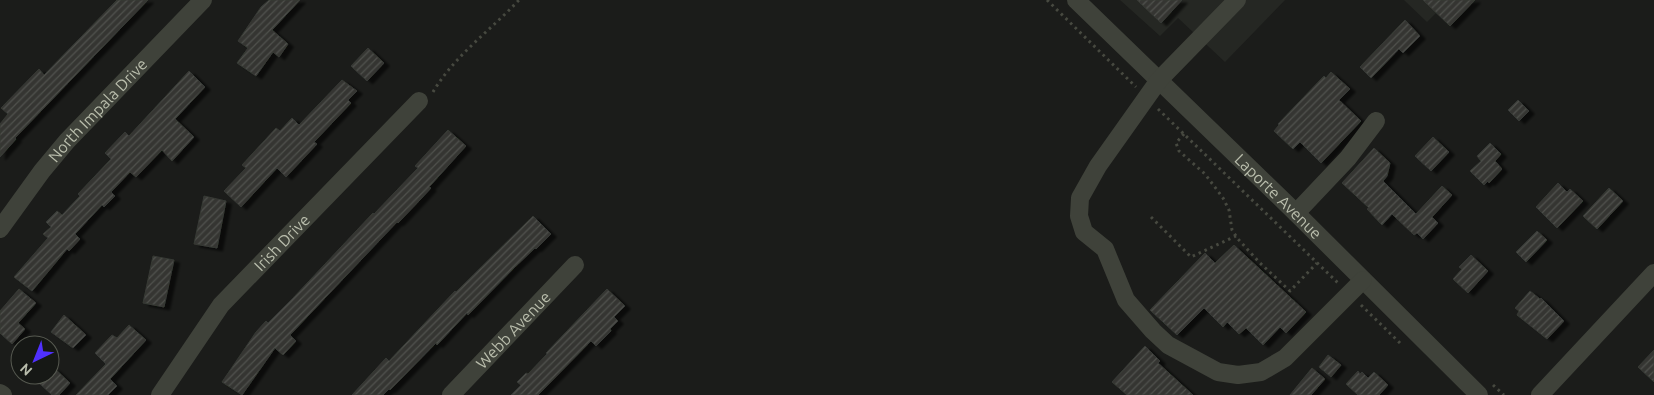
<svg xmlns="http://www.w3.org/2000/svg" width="1654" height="395" viewBox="0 0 1654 395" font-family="Ubuntu,sans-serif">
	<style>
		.built { fill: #252723 }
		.building { fill: url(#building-hatch); stroke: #363934; filter: url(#shadow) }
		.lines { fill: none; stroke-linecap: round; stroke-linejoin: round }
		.path { stroke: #474940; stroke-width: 3; stroke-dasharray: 2.5 4; stroke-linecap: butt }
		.minor { stroke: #3f423a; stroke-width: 18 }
		.labels { text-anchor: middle; stroke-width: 4.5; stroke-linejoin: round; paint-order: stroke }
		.street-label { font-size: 16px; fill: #b9bdac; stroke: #161815 }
	</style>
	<defs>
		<pattern id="building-hatch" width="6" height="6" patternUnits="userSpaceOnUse" patternTransform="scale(1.25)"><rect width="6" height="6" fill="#353632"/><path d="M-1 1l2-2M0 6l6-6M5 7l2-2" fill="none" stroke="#50514d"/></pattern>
		<filter id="shadow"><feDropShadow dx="5.5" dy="3" stdDeviation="1" flood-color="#0009"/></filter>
	</defs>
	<rect width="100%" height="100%" fill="#1b1c1a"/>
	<!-- built -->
	<g class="built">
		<path d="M1120,0H1285L1225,62L1178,18L1160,36Z"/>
		<path d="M1404,0H1449L1427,22Z"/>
	</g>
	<!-- building -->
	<g class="building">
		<path d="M117,0H148L15,138L16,139L0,157V124L8,114L1,108L39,69L44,75Z"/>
		<path d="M269,0H300L272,30L288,44L279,57L273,52L256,76L237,63L248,48L238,41L261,7Z"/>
		<path d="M1137,0H1182L1161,23Z"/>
		<path d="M1423,0H1475L1450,26Z"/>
		<path d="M1405,20L1420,36L1403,53L1399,49L1371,78L1360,67Z"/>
		<path d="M368,48L384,63L367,81L351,66Z"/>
		<path d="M189,71L205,87L175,119L194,137L172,161L162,150L136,177L130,172L111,192L115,196L104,207L102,205L75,234L80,239L69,251L67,249L32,291L14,277L48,238L43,234L51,227L46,222L57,211L62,215L80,196L78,194L111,159L105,153L125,132L129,136Z"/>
		<path d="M1331,72L1350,89L1339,100L1361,121L1321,163L1300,142L1293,149L1274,131L1279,125L1278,124L1324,76L1326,78Z"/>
		<path d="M342,80L357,91L348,100L351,103L314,142L317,144L286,177L277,168L241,207L224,191L246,168L242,165L276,128L280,131L292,118L299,125Z"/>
		<path d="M1518,100L1529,111L1519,121L1508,110Z"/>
		<path d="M448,130L466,146L429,187L431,188L420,200L398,223L397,222L290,335L296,341L283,355L275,348L242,395L222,382L256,332L266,321L268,323L293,298L373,213L374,214L418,168L415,166Z"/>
		<path d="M1433,137L1449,152L1431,171L1415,156Z"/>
		<path d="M1490,143L1501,154L1495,161L1502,169L1489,183L1488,181L1484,185L1470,171L1481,161L1477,156Z"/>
		<path d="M1374,148L1390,163L1387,176L1383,181L1416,214L1442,186L1452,195L1432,217L1438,223L1423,239L1417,233L1414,235L1392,214L1382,225L1367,209L1369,208L1342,183Z"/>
		<path d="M1558,183L1567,192L1570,189L1583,201L1557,228L1536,207Z"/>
		<path d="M1609,188L1623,201L1597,229L1583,216Z"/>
		<path d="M204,196L226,201L217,248L194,244Z"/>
		<path d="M533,216L551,234L536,249L535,248L515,267L468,315L467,313L437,345L436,343L390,390L389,389L383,395H352L386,358L389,361L455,291L456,292Z"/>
		<path d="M1537,231L1547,240L1526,262L1516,252Z"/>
		<path d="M1234,245L1306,312L1286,333L1280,327L1263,345L1246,328L1239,334L1227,322L1223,327L1204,308L1177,335L1150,310L1205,253L1215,263Z"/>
		<path d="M1471,255L1488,271L1468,293L1453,279L1462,269L1459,267Z"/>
		<path d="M153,256L174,260L164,307L143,303Z"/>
		<path d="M19,289L36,303L18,323L25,329L12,344L0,333V311Z"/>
		<path d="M607,289L625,306L614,317L618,321L610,329L611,331L596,346L591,341L538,395H511L521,385L517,382L526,373L528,374L547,354L546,353Z"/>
		<path d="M1530,291L1540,299L1541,298L1564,321L1547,339L1517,315L1519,311L1515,308Z"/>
		<path d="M64,315L86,335L73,348L51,332Z"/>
		<path d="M129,325L146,340L110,379L117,386L108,395H76L106,364L95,353L112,335L117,338Z"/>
		<path d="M1145,346L1160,361L1158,363L1193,395H1127L1112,382Z"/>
		<path d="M1654,350V382L1638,367Z"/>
		<path d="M1328,355L1341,365L1331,377L1319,367Z"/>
		<path d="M54,368L70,383L59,395H52L39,383L47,375H50V372Z"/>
		<path d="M1312,368L1325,379L1311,395H1290Z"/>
		<path d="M1358,371L1360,374L1362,372L1368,378L1374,372L1388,385L1379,395H1358L1346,384Z"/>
	</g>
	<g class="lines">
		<!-- path -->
		<g class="path">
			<path d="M1047,0L1136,87"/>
			<path d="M433,92C454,56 491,30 519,0"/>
			<path d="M1158,109L1338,283"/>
			<path d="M1184,134L1176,143L1179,151L1205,174L1223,198L1229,210L1232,230L1238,239L1259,262L1290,291L1317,263"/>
			<path d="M1151,217L1191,257L1236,236"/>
			<path d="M1361,305L1401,344"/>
			<path d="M1493,385L1504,395"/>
		</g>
		<!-- minor -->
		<g class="minor">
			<path id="s1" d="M1076,0L1296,213L1479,395"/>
			<path d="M1237,0L1159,80L1098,166L1080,198L1079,216L1084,232L1105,249L1126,300L1153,331L1168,345L1218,372L1238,375L1261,372L1285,358L1363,280"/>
			<path d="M1296,213L1348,158L1376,121"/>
			<path id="s2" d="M0,229L42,171L67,141L203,0"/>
			<path d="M0,393L3,395"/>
			<path id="s3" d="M160,395L221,305L419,101"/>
			<path id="s4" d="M451,395L575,265"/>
			<path d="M1540,395L1654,273"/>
		</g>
	</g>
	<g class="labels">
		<!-- street labels -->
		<g class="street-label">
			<text dy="6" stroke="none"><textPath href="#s2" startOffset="154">North Impala Drive</textPath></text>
			<text dy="6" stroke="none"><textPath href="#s1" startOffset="282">Laporte Avenue</textPath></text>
			<text dy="6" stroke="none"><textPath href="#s3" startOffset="196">Irish Drive</textPath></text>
			<text dy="6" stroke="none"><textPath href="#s4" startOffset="90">Webb Avenue</textPath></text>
		</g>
	</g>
	<!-- north arrow -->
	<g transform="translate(35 360) rotate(223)"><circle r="24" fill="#161815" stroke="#575a51"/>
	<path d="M0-4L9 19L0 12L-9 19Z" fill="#5030fe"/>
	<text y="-8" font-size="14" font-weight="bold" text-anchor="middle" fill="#b9bdac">N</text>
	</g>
</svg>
